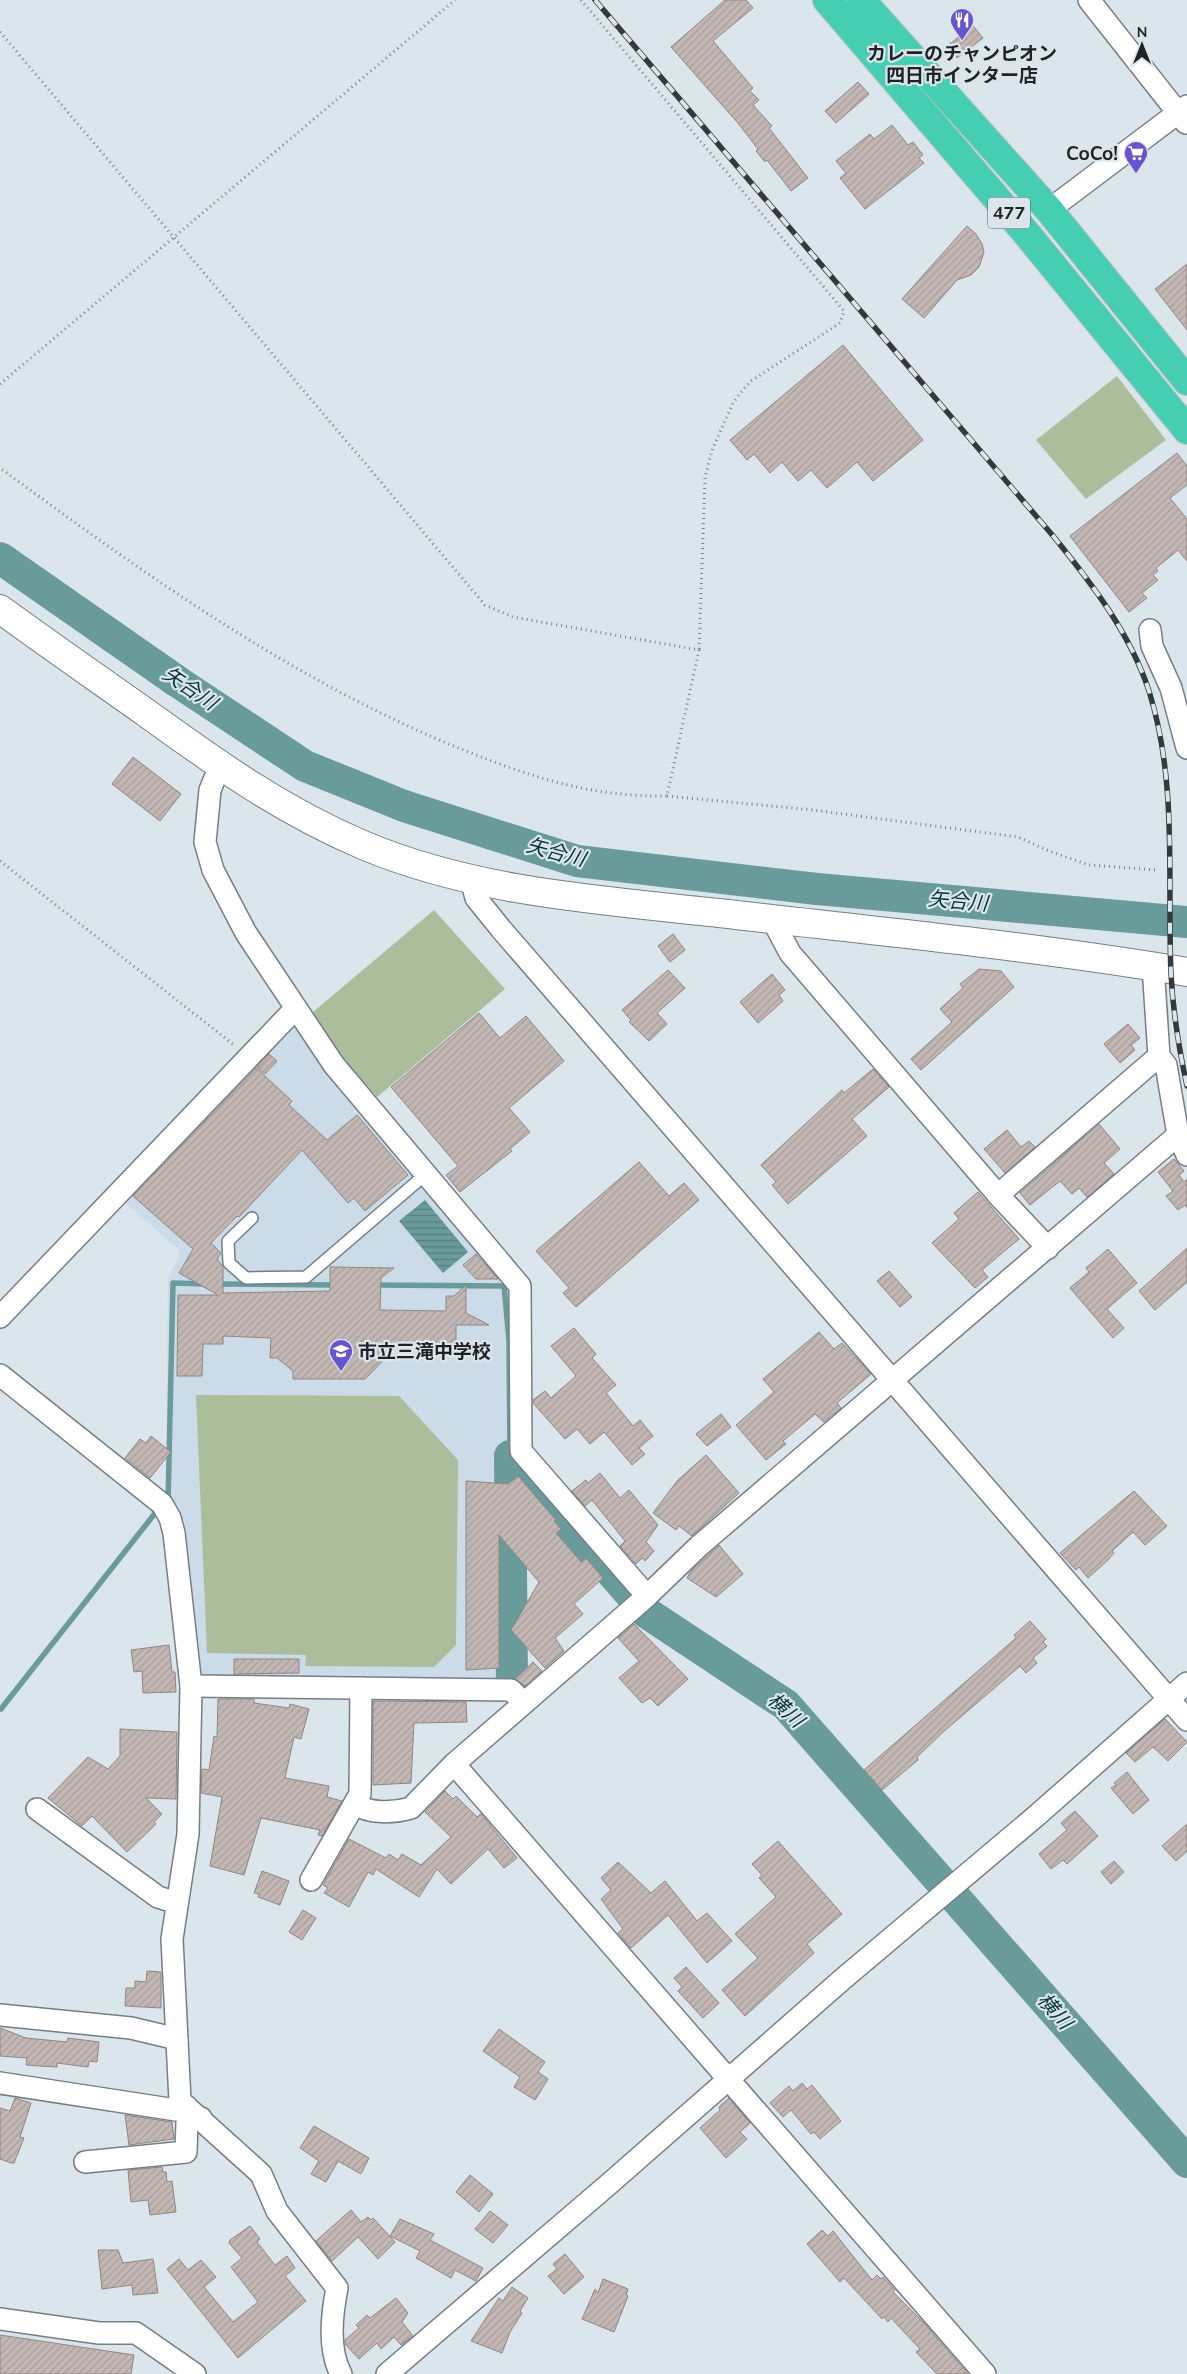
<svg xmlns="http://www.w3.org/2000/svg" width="1187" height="2374" viewBox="0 0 1187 2374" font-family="Mulish,'Noto Sans JP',sans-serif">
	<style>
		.built { fill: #cbdbe8 }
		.grass { fill: #acbd9b }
		.water { fill: url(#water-rules) }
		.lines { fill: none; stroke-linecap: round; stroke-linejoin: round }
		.stream { stroke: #6a9b9b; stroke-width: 5.5 }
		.river { stroke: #6a9b9b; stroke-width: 32 }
		.building { fill: url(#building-hatch); stroke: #908581 }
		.service-casing { stroke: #757e85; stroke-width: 14 }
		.minor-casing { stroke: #757e85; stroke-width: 24 }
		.tertiary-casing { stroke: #757e85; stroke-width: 30 }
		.trunk-casing { stroke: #c0c1c2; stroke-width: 30 }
		.path { stroke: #7b8287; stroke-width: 3; stroke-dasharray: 1 4; stroke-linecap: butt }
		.service { stroke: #fff; stroke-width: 11 }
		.minor { stroke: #fff; stroke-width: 21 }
		.tertiary { stroke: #fff; stroke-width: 28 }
		.trunk { stroke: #46ceb2; stroke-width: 28 }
		.rail-casing { stroke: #34393c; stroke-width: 5.5 }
		.rail { stroke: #dbe5ec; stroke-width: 4; stroke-dasharray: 11; stroke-linecap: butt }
		.labels { text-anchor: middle; stroke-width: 4.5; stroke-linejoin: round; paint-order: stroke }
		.shield { fill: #dbe5ec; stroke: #575c61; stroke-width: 1 }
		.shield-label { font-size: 18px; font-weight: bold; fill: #1e2225 }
		.poi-label { font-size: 19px; font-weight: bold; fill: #1e2225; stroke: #dbe5ec }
		.water-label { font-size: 20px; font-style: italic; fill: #003233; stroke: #dbe5ec }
	</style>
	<defs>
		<pattern id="water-rules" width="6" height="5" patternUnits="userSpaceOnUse" patternTransform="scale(1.25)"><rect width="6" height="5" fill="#6a9b9b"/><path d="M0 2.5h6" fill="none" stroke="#577e7e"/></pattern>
		<pattern id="building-hatch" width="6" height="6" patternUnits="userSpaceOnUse" patternTransform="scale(1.25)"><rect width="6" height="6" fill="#c3b7b3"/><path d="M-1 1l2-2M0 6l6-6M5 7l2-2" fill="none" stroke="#a79d9a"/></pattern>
	</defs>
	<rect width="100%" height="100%" fill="#dbe5ec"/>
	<!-- built -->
	<path class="built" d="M294,1022L512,1286L513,1452L499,1460L500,1685L197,1680L166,1503L168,1279L179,1258V1250L122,1200Z"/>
	<!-- grass -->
	<g class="grass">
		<path d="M1117,376L1166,440L1086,499L1036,440Z"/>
		<path d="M434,910L505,989L377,1097L339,1054L313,1012Z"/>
		<path d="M196,1395L399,1396L458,1460L456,1645L434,1667L305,1666L306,1655L207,1653Z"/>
	</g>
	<!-- water -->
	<path class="water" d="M425,1200L468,1252L443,1273L399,1221Z"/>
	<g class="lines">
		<!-- stream -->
		<g class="stream">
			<path d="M215,1284L336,1285"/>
			<path d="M373,1285L504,1286L509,1340L510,1456"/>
			<path d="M168,1503L173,1283L204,1284"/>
			<path d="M1,1709L156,1512"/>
		</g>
		<!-- river -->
		<g class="river">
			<path d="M0,558L178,682L305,766L404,806L577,861L817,889L1187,922"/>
			<path d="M512,1683L510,1456L647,1613L786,1705L1187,2162"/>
		</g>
	</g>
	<!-- building -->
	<g class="building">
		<path d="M725,0H746L753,8L713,41L753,88L750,91L759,100L753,105L772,126L769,128L808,178L791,191L767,160L765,162L756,151L758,149L737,122L671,47Z"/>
		<path d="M973,26L983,38L957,58L947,46Z"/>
		<path d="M858,82L869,94L836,123L825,111Z"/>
		<path d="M892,125L908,145L913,142L923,155L919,158L924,163L865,209L840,178L846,173L836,161L870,134L874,139Z"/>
		<path d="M967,226L976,234L982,244L984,252L979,267L971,275L957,280L924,318L902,299Z"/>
		<path d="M1187,264V330L1155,289Z"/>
		<path d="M843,345L923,440L873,481L857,462L827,488L811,470L798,481L782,462L770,473L754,454L747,460L730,440Z"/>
		<path d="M1177,453L1187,466V485L1170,498L1187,519V561L1178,550L1156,568L1158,571L1153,575L1158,580L1142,593L1147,598L1129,612L1070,536Z"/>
		<path d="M133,757L181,794L160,821L112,784Z"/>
		<path d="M673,934L685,950L670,962L658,946Z"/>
		<path d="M979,969L1001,971L1014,987L921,1070L911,1059L952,1022L940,1009L963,988L960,984Z"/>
		<path d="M668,970L685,988L657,1013L667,1024L649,1041L629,1022L631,1020L622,1010Z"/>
		<path d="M772,974L785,990L779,995L783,1001L758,1023L740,1002Z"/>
		<path d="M479,1013L500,1038L526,1016L564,1061L509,1108L530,1132L510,1149L512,1151L460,1192L446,1175L458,1166L391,1087Z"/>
		<path d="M1128,1024L1140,1038L1131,1045L1135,1050L1120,1063L1104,1044Z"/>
		<path d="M269,1054L277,1061L265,1074L257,1067Z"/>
		<path d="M256,1068L292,1101L289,1105L327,1140L357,1115L408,1175L365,1211L354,1198L348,1203L302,1150L239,1217L237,1216L211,1243L221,1253L217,1259L223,1267V1293L330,1291V1267L394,1268L381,1278L380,1310L446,1311V1296H454L466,1285V1313L489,1325H456V1343L399,1344L365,1379H293V1371L277,1358H270L271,1338L223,1336V1344H203L202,1376H177L178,1295H218L179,1273L193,1249L133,1196Z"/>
		<path d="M873,1069L889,1087L852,1119L867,1136L788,1204L772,1185L776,1182L761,1165L842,1090L844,1093Z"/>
		<path d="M1099,1124L1120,1149L1104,1163L1114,1174L1087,1197L1079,1188L1072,1194L1060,1181L1030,1205L1020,1193Z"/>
		<path d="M1007,1130L1021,1147L1029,1141L1035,1147L1005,1173L984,1149Z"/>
		<path d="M1174,1159L1184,1171L1179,1175L1184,1182L1187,1179V1208L1185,1205L1178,1210L1166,1196L1173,1191L1158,1172Z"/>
		<path d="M639,1162L669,1196L684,1183L699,1200L576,1307L563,1293L569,1288L536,1251Z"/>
		<path d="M978,1192L1019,1239L982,1270L988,1277L975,1288L932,1243L959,1219L954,1213Z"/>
		<path d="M1187,1248V1282L1155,1310L1139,1291Z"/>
		<path d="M1108,1249L1137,1283L1107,1309L1124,1328L1113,1338L1070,1288L1089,1272L1086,1268Z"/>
		<path d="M476,1254L486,1265L498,1279H476L463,1265Z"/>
		<path d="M889,1271L912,1297L900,1307L877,1281Z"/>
		<path d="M574,1328L596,1354L592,1358L616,1385L606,1393L633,1426L640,1420L653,1436L639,1448L645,1454L632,1465L604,1432L590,1444L577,1429L565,1439L533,1403V1400L545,1391L551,1398L576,1376L551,1346Z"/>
		<path d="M819,1332L834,1349L842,1343L871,1374L837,1403L841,1408L824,1422L815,1414L783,1441L786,1444L766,1460L736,1425L774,1392L763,1379Z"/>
		<path d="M721,1414L731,1427L707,1446L696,1434Z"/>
		<path d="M151,1436L171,1452L150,1478L125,1458L140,1439L146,1443Z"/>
		<path d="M706,1455L739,1493L692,1536L679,1526L676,1530L653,1513L677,1481Z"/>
		<path d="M600,1473L620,1498L629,1490L658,1525L646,1542L654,1551L645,1561L642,1558L636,1564L620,1546L625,1541L592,1500L585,1506L572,1491L586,1480L588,1483Z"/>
		<path d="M518,1476L556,1520L554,1521L561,1529L556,1533L581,1562L586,1558L603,1578L574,1604L583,1614L555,1638L564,1651L545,1668L511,1630L539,1582L499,1535V1668L466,1670V1481L508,1484Z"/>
		<path d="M1134,1491L1167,1526L1145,1545L1133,1532L1112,1551L1114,1553L1108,1560L1088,1578L1079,1567L1076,1570L1060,1553Z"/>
		<path d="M719,1545L743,1574L716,1597L687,1578L691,1571Z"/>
		<path d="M1030,1621L1046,1639L1043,1642L1047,1646L1033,1658L1037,1663L1026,1673L1020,1666L942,1733L917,1757L918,1760L882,1790L864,1770L1016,1638L1014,1635Z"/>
		<path d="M634,1624L688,1679L658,1706L650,1698L642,1703L619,1678L639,1661L618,1638Z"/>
		<path d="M169,1645L172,1672H175L176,1692L143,1693L142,1671L134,1672L131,1650Z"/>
		<path d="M234,1659H299V1673L234,1674Z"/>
		<path d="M533,1662L542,1671L525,1686L515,1679Z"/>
		<path d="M218,1699H254V1703L289,1708L290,1704L309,1709L301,1739L294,1737L285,1778L329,1786L327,1797L342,1801L322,1836L318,1835L320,1830L261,1818L244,1875L210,1866L222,1797L201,1793L202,1769L209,1770L214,1736L217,1737Z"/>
		<path d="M373,1701L466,1702L467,1722L414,1723L411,1783L373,1785Z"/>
		<path d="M1165,1719L1187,1742L1168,1761L1153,1747L1135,1762L1126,1753Z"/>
		<path d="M120,1729L177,1732L176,1799L146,1798L162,1814L154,1822L156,1824L127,1852L92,1816L82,1826L48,1798L88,1757L108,1769L120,1756Z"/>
		<path d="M1127,1772L1149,1800L1133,1814L1111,1788L1116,1785L1114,1783Z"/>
		<path d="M445,1791L453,1799L456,1796L477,1817L481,1814L517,1858L504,1868L488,1849L451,1884L437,1869L419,1897L376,1869L373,1875L368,1872L349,1907L324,1893L328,1888L323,1885L349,1839L386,1858L389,1854L398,1860L402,1854L421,1865L451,1837L425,1812Z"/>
		<path d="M1075,1811L1098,1836L1067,1864L1063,1860L1051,1869L1039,1854L1067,1830L1061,1823Z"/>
		<path d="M1187,1824V1851L1176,1861L1162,1846Z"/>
		<path d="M778,1841L842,1914L807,1944L814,1953L745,2016L722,1990L758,1958L735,1934L776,1897L759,1878L762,1875L752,1864Z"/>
		<path d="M1114,1861L1124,1872L1111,1884L1101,1872Z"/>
		<path d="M618,1862L651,1893L665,1881L697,1921L707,1913L732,1941L707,1963L668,1915L631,1948L618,1933L623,1929L601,1899L611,1890L601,1878Z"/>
		<path d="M262,1871L289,1881L280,1905L258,1897L259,1894L254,1893Z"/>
		<path d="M303,1910L316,1918L302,1940L289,1932Z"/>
		<path d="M686,1967L719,2003L703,2018L678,1991L682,1987L674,1978Z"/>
		<path d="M147,1971L161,1972V2008L125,2006L126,1988H135V1981L146,1982Z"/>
		<path d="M0,2028L26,2038L67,2042L68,2038L99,2042L97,2062L89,2061L88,2067L57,2063V2067L39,2066L26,2065L27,2058L0,2056Z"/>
		<path d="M499,2029L545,2062L538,2072L548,2079L535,2100L514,2087L520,2077L483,2051Z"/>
		<path d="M802,2083L807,2089L812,2085L841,2121L820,2139L814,2132L811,2134L791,2110L783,2117L770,2103L789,2086L793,2091Z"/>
		<path d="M15,2098L31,2103L20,2137L24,2138L14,2163H11L0,2159V2108L10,2111Z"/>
		<path d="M729,2098L750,2123L740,2132L747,2139L726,2158L700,2128L720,2110L719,2107Z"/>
		<path d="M125,2115L172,2122L174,2139L129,2145Z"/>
		<path d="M314,2126L369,2158L361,2174L338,2161L326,2182L311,2174L319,2161L300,2148Z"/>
		<path d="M162,2167L163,2172H166L167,2182L172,2181L176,2212L150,2215L148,2200L131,2202L128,2170Z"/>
		<path d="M470,2175L493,2194L479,2212L456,2192Z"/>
		<path d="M351,2210L361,2222L368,2217L371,2220L373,2218L395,2242L378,2259L358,2237L332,2261L316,2241Z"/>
		<path d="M490,2211L508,2225L493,2243L475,2229Z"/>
		<path d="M400,2219L434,2234L430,2240L483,2268L476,2281L455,2270L451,2278L416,2258L420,2251L390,2236Z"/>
		<path d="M250,2226L260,2239L257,2242L275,2265L287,2256L295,2268L285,2276L306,2301L238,2358L167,2269L179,2259L188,2270L201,2260L216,2277L204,2287L233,2322L258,2302L231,2267L242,2258L229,2243L230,2240Z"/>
		<path d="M822,2230L828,2236L833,2231L872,2280L877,2275L881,2279L883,2277L895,2290L893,2292L923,2322L968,2374H937L916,2352L920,2349L891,2318L888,2322L884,2317L882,2319L844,2278L840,2282L807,2244Z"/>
		<path d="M98,2250H118L123,2263L153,2259L158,2293L133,2295L132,2285L102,2289Z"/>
		<path d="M565,2254L584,2277L564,2294L548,2276L557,2269L553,2264Z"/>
		<path d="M603,2279L628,2289L626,2295L628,2296L614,2332L582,2319L595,2289L598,2293Z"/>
		<path d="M512,2287L528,2298L520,2311L522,2313L510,2332L502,2353L471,2341L499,2298L503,2301Z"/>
		<path d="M396,2298L408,2313L402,2322L413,2336L401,2345L394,2337L381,2349L377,2343L359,2359L345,2344V2340L359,2328L356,2325L367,2315L370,2318Z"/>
		<path d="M0,2335L134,2355L131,2374H0Z"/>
	</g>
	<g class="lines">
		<!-- service casing -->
		<g class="service-casing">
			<path id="service" d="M252,1218L228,1241L229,1263L246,1278L306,1277L426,1174"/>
		</g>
		<!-- minor casing -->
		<g class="minor-casing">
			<g id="minor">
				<path d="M1089,0L1186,123"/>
				<path d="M1049,210L1187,106"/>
				<path d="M1150,630L1152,646L1171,688L1187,748"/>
				<path d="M220,766L210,790L205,842L213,870L246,933L334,1065L520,1286L521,1451L647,1596"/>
				<path d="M471,879L476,898L501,929L1187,1720"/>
				<path d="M772,919L790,953L998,1195L1048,1248"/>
				<path d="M1178,1135L1187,1155"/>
				<path d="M998,1195L1159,1056"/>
				<path d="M0,1317L295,1009"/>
				<path d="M0,1375L162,1504L170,1518L174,1533L191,1686L188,1834L172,1939L180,2101L261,2174L277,2211L337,2288C332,2313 328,2350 341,2374"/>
				<path d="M191,1686L511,1690L523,1702"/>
				<path d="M355,1804C369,1814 394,1813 411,1808L454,1764"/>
				<path d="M37,1809L158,1897L177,1903"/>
				<path d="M311,1880L360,1794L361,1688"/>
				<path d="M0,2015L131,2028L177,2039"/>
				<path d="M0,2083L176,2110L186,2106"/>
				<path d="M85,2162L186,2152L187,2122L194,2116L201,2118"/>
				<path d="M0,2319L99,2333H136L195,2374"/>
				<path d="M387,2374L609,2184L844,1978L1035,1817L1187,1683"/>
				<path d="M985,2374L454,1764L646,1597L699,1546L1178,1135L1166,1065L1159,1056L1153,966"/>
			</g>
		</g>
		<!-- tertiary casing -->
		<g class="tertiary-casing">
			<path id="tertiary" d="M0,609C48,644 97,678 145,712C217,764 281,810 363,845C474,892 600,900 719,913C875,931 1032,946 1187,972"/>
		</g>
		<!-- trunk casing -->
		<g class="trunk-casing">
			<g id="trunk">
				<path d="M827,0L1027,234L1187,430"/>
				<path d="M861,0L1049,210L1187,381"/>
			</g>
		</g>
		<!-- path -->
		<g class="path">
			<path d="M581,0L844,311L840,323L751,381L742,391L733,403L712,450L705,477L699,650"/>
			<path d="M0,32L485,605L513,617L699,650L667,796C592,797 534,778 466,751C296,683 146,575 0,468"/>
			<path d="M0,384L455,0"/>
			<path d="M667,796L813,810L1018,837L1049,851L1089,865L1157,870"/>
			<path d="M0,861L234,1045"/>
		</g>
		<!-- service -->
		<use href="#service" class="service"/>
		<!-- minor -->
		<use href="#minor" class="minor"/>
		<!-- tertiary -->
		<use href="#tertiary" class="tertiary"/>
		<!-- trunk -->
		<use href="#trunk" class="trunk"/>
		<!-- rail casing -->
		<g class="rail-casing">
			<path id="rail" d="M595,0L1054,537C1092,584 1130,633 1149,691C1178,783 1167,879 1171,974C1173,1012 1179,1049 1187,1086"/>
		</g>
		<!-- rail -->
		<use href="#rail" class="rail"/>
	</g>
	<!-- icons -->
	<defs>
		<g id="restaurant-pin" transform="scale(1.25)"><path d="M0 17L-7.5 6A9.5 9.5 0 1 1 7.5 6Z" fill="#6655ce" stroke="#dbe5ec"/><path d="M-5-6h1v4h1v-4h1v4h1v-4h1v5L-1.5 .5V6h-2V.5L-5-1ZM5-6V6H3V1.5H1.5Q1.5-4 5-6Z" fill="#fff"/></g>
		<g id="supermarket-pin" transform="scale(1.25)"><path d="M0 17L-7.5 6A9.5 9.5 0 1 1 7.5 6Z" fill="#6655ce" stroke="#dbe5ec"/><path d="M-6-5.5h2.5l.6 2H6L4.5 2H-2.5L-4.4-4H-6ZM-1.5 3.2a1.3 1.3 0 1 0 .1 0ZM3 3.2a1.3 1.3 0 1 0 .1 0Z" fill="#fff"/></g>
		<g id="school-pin" transform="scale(1.25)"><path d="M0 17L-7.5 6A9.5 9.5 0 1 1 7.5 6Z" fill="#6655ce" stroke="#dbe5ec"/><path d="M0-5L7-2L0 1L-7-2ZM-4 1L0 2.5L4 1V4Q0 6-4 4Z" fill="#fff"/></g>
	</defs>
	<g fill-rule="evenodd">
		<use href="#restaurant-pin" x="962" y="20"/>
		<use href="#supermarket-pin" x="1136" y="153"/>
		<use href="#school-pin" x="341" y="1351"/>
	</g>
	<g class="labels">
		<!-- shield labels -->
		<rect class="shield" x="988" y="197.5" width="42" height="31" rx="4"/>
		<g class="shield-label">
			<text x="1009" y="219">477</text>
		</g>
		<!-- poi labels -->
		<g class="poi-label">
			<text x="962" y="60">カレーのチャンピオン<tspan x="962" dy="22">四日市インター店</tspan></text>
			<text x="1118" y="160" text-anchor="end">CoCo!</text>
			<text x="358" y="1358" text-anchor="start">市立三滝中学校</text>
		</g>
		<!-- water labels -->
		<g class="water-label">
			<text transform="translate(190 688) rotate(34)" y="7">矢合川</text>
			<text transform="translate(556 852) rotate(15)" y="7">矢合川</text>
			<text transform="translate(958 901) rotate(5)" y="7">矢合川</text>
			<text transform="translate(786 1710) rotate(42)" y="7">横川</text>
			<text transform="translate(1055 2011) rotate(49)" y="7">横川</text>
		</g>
	</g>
	<!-- north arrow -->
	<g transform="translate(1142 45)" stroke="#dbe5ec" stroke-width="4" paint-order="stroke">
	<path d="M0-4L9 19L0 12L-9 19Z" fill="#1e2225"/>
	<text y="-8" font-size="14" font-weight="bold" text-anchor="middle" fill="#1e2225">N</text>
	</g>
</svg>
